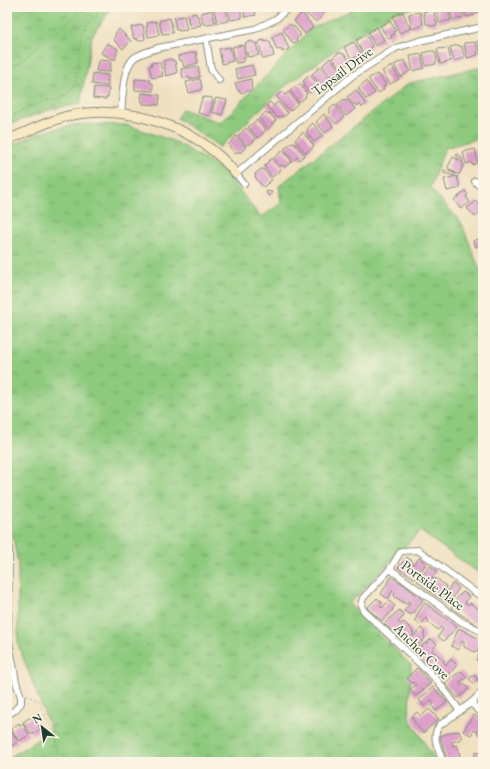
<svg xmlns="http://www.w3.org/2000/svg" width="490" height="769" viewBox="0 0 490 769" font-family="'EB Garamond',serif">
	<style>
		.grass { fill: url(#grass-tufts); stroke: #568459 }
		.building { fill: #db9fc9 }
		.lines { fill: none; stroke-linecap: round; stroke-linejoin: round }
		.street-casing { stroke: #878e79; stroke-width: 8 }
		.secondary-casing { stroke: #878e79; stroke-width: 11 }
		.path { stroke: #878e79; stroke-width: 1; stroke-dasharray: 1 3; stroke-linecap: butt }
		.street { stroke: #fff; stroke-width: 6 }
		.secondary { stroke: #f8e8c3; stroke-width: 9 }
		.labels { text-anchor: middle; stroke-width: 3.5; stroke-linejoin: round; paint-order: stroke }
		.street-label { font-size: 14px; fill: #1f3d34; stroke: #fcf5e5 }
	</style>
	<defs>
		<pattern id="grass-tufts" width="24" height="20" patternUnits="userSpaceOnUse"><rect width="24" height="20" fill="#8eca7e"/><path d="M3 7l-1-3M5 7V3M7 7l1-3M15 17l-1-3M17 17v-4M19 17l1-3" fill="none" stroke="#73a568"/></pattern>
	</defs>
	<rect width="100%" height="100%" fill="#fcf5e5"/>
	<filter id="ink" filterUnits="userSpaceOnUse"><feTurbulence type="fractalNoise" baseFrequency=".025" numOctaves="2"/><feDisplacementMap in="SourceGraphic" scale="8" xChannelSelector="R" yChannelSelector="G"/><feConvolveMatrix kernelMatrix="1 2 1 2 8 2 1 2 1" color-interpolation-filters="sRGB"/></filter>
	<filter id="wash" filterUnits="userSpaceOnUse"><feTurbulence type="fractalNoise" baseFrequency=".012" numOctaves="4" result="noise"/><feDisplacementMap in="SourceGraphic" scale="16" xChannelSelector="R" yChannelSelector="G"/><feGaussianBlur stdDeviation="0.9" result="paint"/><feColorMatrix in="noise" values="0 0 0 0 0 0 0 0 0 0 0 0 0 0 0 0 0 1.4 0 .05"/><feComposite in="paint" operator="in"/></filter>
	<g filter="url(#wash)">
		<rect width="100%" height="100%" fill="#efdfbe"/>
		<!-- grass -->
		<g class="grass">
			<path d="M7,7H112L92,36L80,104L52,109L7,125Z"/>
			<path d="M359,7H417L392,13L341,46L284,87L220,147L177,118L182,109L221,123L312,28Z"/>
			<path d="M483,67V137L445,148L430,188L461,222L483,278V576L420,531L349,604L411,665L409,717L436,762H7V759L51,731L18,644V565L7,502V147L42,132L78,124L127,125L176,142L224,171L261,218L281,203L279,186L409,83Z"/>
		</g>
		<g id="blocks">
			<!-- building -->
			<g class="building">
				<path d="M225,7L229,21L217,23L214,9Z"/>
				<path d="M230,7H240L242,18L231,20L228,9H230Z"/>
				<path d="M243,7H254L256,15L245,17Z"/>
				<path d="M307,7H315L324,13L317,22L303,12Z"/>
				<path d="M446,7V10L448,9L451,20L439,23L437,9Z"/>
				<path d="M450,7H462L464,17L453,20Z"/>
				<path d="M464,7H476L477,13L475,14V15L466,17Z"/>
				<path d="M478,7H483V13L479,14Z"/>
				<path d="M212,10L215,24L207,25L206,24H203L201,13Z"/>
				<path d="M434,10L437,25L431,26L429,24H426L423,12Z"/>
				<path d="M403,12L410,29L399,33L393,16Z"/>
				<path d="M420,12L423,24L421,25V26L412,29L409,14Z"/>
				<path d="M196,13L197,16H198L201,25L190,28L187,15Z"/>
				<path d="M302,13L313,27L305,34L294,21Z"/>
				<path d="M184,16L187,30L179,31V30H176L174,18Z"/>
				<path d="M170,18L173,33L162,34L159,21Z"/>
				<path d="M156,21L159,35L148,37L146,27L148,26L147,23Z"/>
				<path d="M390,21L396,31L394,32L395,34L391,35L392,37L389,39L380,26Z"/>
				<path d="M290,24L292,26L293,25L301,35L296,39L297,41L295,43L292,42L283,30Z"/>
				<path d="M142,25H143L145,39L139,41L137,40V38L134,39L131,27Z"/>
				<path d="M377,27L384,40L375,46L368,33Z"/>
				<path d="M119,29L131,41L123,49L113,39L116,35L115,34Z"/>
				<path d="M282,32L289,49L282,52L281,49L277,50L272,37Z"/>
				<path d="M366,35L372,46L370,47L371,48L363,53L356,40Z"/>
				<path d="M264,40V42L268,40V42L270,41L274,56L264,59L262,57L259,43L260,41Z"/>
				<path d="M483,40V55H481L477,41Z"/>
				<path d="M251,41L254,43H256L259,55L248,57L245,43Z"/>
				<path d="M354,42L361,54L354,58L353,57L351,58L344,47Z"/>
				<path d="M475,42L478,55L467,58L464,43Z"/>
				<path d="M107,43L118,49L115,60L101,53Z"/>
				<path d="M243,45L246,57H244V62L236,63L232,47Z"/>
				<path d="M459,45L460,47L462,46L464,58L454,61L450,47Z"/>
				<path d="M230,47L233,61L222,64L219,49Z"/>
				<path d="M448,48L451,61L440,64L437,49Z"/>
				<path d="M430,51H435L437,61L435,62L436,64L426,66L423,53Z"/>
				<path d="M196,52L198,63L184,67L182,60L179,61L178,56Z"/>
				<path d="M340,52L341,54L343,53L350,61L341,68L332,58Z"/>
				<path d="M421,54L424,68L413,71L410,56Z"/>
				<path d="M330,58L340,70L333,75L332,74L330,76L322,66Z"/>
				<path d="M172,59L173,61H175L177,73L166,76L163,61Z"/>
				<path d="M101,60L111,61L110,72L96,71L98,61H100Z"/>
				<path d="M404,60L410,71L401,77L394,65Z"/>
				<path d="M160,62L163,76L152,78L149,66L152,65L151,63Z"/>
				<path d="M252,65L255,75L238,79L235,69Z"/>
				<path d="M198,66L200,77L189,79V77L183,78L181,69Z"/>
				<path d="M392,66L399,79L390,84L382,71Z"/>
				<path d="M320,67L330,79L321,85L312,74Z"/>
				<path d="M93,73L108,75V86L92,84Z"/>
				<path d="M377,74L378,76L379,75L386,85L383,87L384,89L379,93L369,80V78Z"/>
				<path d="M310,75L319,86L310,93L303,85L305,83L303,81Z"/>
				<path d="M135,79L150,80V83H153V91L135,90Z"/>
				<path d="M200,79L202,87L201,88V90L189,93L186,82Z"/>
				<path d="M251,79L252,90L240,93L239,90L238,91L235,83Z"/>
				<path d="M366,81L375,93L366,99L358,88Z"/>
				<path d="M300,84L307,94L305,96L306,97L299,102L290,90Z"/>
				<path d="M94,87L109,88L108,97H106V99L93,98Z"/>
				<path d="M356,90L366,104L362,107L360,104L357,106L356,104L354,105L347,97Z"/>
				<path d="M282,92L285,95L289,92L298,103L290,111L276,96Z"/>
				<path d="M142,93L160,95L159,105L143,104V101H141Z"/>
				<path d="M204,97L212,98L213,100L209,116L198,113L202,98H204Z"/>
				<path d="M216,98L227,100L222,115L212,112Z"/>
				<path d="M344,99L345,100L347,99L355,109L346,116L337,105Z"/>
				<path d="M270,102L273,106L278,102L288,113L283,117L280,116L278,118L266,105Z"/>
				<path d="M335,105L344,117L336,124L328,115L330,113V109Z"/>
				<path d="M266,112L268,114L269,113L276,120L268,129L259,118Z"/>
				<path d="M324,114L333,126L325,133L316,122Z"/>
				<path d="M257,120L266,130L258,138L248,127Z"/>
				<path d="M313,123L323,135L314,142L306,132L308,131L307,129Z"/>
				<path d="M246,128L256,139L249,145L248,144L246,145L238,136Z"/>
				<path d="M303,132L314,146L306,153L295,140Z"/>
				<path d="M236,136L246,147L240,153L239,151L236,154L228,145Z"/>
				<path d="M291,143L292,144L294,143L305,155L299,160L297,157L294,160L284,149Z"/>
				<path d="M475,149L478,163L472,165L471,162L466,164L463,152Z"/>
				<path d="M283,150L292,161L285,167L283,165L281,166L274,158Z"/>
				<path d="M458,154L463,161L461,162L464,164L459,175L448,168V167L453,157L460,161L456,155Z"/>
				<path d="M272,158L281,170L272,177L264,166Z"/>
				<path d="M261,169H263L272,180L263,187L255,177L256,176L255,174Z"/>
				<path d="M444,170L455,173L454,176L444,173Z"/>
				<path d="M457,176L460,188L447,191L444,179Z"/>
				<path d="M267,191L272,192L270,196H269L266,192Z"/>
				<path d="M465,191L468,195L466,196L467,198L470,202L461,209L454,200Z"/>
				<path d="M476,201L480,205L482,204L483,205V210L475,217L467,208Z"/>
				<path d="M483,237V250L481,251L479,246L476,247L473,241Z"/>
				<path d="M407,557L412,561L411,562L414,564L419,558L426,563L422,570L415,579L398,568Z"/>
				<path d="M430,566L437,571L432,577L435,580L436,578L446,586L445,590L447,591L453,583L459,588L449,604L437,597L417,581Z"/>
				<path d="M391,577L403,584L423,600L414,613L413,612L411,615L404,611L410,603L408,601L406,604L394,596L395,592L393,590L388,599L381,594Z"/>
				<path d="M463,592L469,596L465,603L469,605L470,603L480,610L479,611L483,614V629L451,608L459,595H460Z"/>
				<path d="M377,598L382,602L380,606L382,608L389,601L395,606L392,609L393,610L382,621L367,608Z"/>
				<path d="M425,603L457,627L444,641L438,637L443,629L441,627L438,630L428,622L429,621L426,618L421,625L415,620L417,616H416Z"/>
				<path d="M399,610L405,615L398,622L400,624L404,622L413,631L412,632L414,633L412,635L414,636L421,628L425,633L424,634L425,638L415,650L384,624Z"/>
				<path d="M459,628L483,641V664L476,660L481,651L478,650V652L476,651L475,652L464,647V642L462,641L458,650L451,646Z"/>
				<path d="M431,639L437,644L432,650L434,653L435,652L444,661L443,662L446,665L451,659L457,665L444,680L429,666L416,652L425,643H427Z"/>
				<path d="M417,668L431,683L416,696L410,690L416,685L413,682L412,683L407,678Z"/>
				<path d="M461,671L467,677L459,683L462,686L464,684L469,689L458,698L445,683Z"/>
				<path d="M475,675L478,680L473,684L469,678Z"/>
				<path d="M433,687L447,702L436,711L432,706L434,703L432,700L424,706L419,700Z"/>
				<path d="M429,709L439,719L423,733L414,722H415L411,717L417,712L421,716Z"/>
				<path d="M474,715L483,720V738L477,733L478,732L474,730L471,735L463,731L466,728L465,727Z"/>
				<path d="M31,717L32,718L34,717L41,728L34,734H31L23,722Z"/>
				<path d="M19,723L20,726L23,724L29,735L19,741L11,729Z"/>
				<path d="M10,729L18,742L8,748L7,731Z"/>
				<path d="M455,731V732L459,731L462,739L452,742L453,746L457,745L460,756L459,757L460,762H447L440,736Z"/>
				<path d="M482,752L483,762H475V753Z"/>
				<path d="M467,758L469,762H462V760Z"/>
			</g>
		</g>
	</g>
	<g filter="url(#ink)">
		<use href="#blocks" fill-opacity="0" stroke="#878e79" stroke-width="1"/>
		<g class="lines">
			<!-- street casing -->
			<g class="street-casing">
				<g id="street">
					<path d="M206,39L211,69L219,80"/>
					<path d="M121,113C123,98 122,69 134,58C141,53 150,51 158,48L255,29L276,19L289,7"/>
					<path d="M475,181L483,190"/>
					<path d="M244,184L236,174L352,76L396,48L419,41L483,27"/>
					<path d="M7,534L9,542V556L8,636L16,682L21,697V703L15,710L7,715"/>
					<path d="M390,569L462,622L483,632"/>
					<path d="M471,703L483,714"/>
					<path d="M460,711L437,680L363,610L361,605L363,598L390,569L401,551L418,550L476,593L483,596"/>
					<path d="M443,762C439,750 430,735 440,725L471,703L483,691"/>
				</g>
			</g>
			<!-- secondary casing -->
			<g class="secondary-casing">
				<path id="secondary" d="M7,140C30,131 53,118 78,114C134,106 201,129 236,174"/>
			</g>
			<!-- path -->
			<g class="path">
				<path d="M7,67L18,64L23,61L85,10H101L122,7"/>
				<path d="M7,118L47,100C59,100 71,94 75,83L81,38L89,22L101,10"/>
				<path d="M27,696L38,700C46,718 62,741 56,762"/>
			</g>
			<!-- street -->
			<use href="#street" class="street"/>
			<!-- secondary -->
			<use href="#secondary" class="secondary"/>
		</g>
	</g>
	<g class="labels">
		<!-- street labels -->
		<g class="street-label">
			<text transform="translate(342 71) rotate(-37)" y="5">Topsail Drive</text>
			<text transform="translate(433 585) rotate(36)" y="5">Portside Place</text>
			<text transform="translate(422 651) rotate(45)" y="5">Anchor Cove</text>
		</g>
	</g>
	<!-- margin -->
	<rect width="490" height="769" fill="none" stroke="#fcf5e5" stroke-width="24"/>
	<!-- north arrow -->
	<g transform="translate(42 727) rotate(330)" stroke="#fcf5e5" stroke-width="3" paint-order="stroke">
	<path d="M0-3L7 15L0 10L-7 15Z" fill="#1f3d34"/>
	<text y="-6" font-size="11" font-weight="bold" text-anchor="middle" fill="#1f3d34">N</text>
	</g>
</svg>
